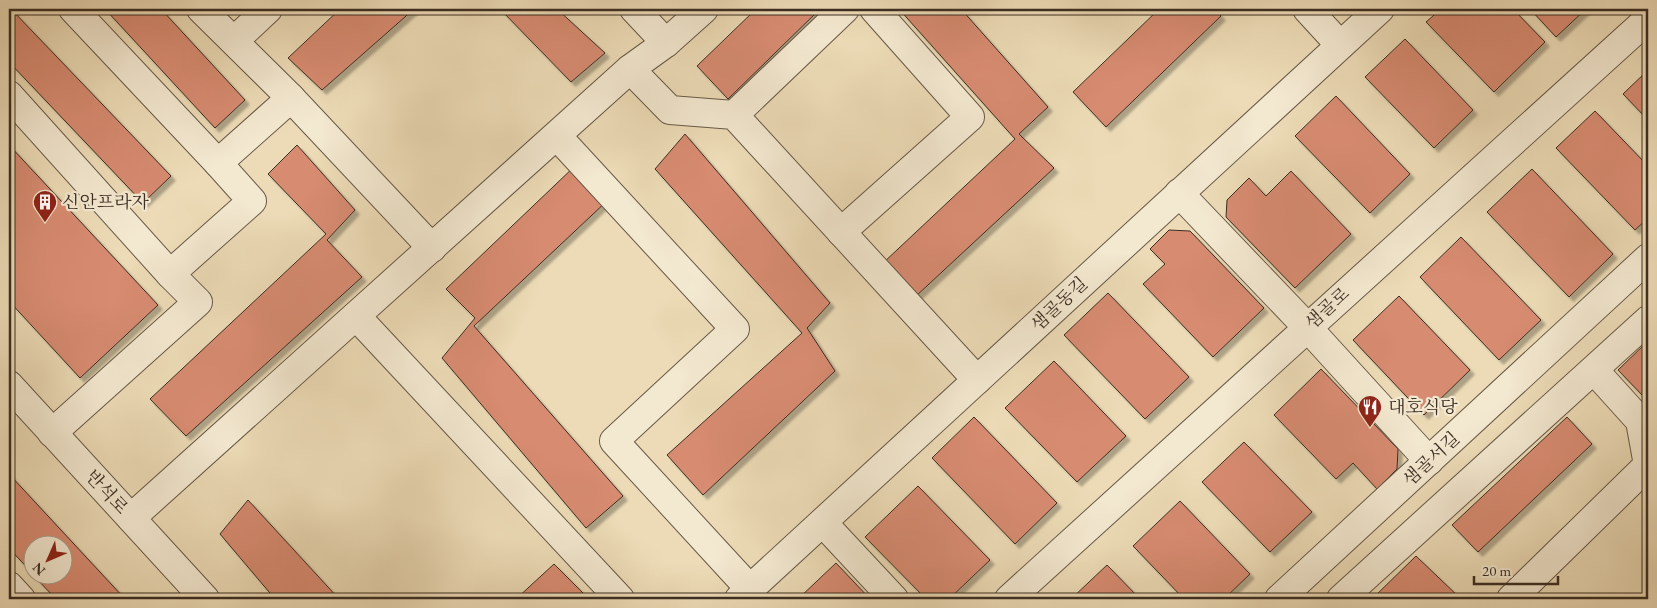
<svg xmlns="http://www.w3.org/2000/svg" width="1657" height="608" viewBox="0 0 1657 608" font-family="'EB Garamond','Noto Serif KR',serif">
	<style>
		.building { fill: #d78b71; stroke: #3c2e23; filter: url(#shadow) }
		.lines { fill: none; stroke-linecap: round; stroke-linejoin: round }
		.minor-casing { stroke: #685948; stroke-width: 30 }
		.minor { stroke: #f3e8d0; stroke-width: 28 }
		.labels { text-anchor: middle; stroke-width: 4.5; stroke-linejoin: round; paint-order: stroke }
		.poi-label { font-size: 18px; fill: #3c2e23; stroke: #f3e8d0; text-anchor: start }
		.street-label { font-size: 18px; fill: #3c2e23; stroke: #f3e8d0 }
	</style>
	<defs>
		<filter id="shadow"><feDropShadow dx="4.5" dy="4.5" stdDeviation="1" flood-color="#0004"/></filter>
	</defs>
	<rect width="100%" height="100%" fill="#ecdbb6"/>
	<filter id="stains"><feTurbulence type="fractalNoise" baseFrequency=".004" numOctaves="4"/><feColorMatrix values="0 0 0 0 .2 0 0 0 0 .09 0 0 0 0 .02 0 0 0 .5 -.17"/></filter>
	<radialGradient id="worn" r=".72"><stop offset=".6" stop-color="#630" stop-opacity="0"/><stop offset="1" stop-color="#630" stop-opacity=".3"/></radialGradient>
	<!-- building -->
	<g class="building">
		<path d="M9,9H11L171,176L143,203L9,62Z"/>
		<path d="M105,9H161L245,100L215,128Z"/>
		<path d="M340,9H414L322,90L288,58Z"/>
		<path d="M500,9H557L605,53L571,82Z"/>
		<path d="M756,9H820L728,99L697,66Z"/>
		<path d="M899,9H961L1048,107L1019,134L1054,168L915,297L882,264L1015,139Z"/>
		<path d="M1159,9H1215L1221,16L1106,127L1073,92Z"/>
		<path d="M1441,9H1513L1545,42L1494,92L1426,22Z"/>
		<path d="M1530,9H1586L1556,37Z"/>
		<path d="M1405,39L1473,110L1434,148L1365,77Z"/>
		<path d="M1648,70V120L1623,94Z"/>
		<path d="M1336,96L1410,174L1370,213L1295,136Z"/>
		<path d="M1595,111L1648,166V218L1635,230L1556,148Z"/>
		<path d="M685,134L830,303L807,328L835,371L703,495L667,455L802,333L655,169Z"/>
		<path d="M9,145L158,305L80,378L9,301Z"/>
		<path d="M297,145L355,210L327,240L362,277L186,436L150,399L326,234L268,174Z"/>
		<path d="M576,165L608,200L474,326L623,496L586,528L442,358L475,318L446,289Z"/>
		<path d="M1532,169L1613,254L1569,297L1487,212Z"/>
		<path d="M1291,171L1351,234L1295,288L1226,217L1227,200L1249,178L1266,196Z"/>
		<path d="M1169,230L1190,231L1264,308L1213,357L1143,284L1165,264L1150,249Z"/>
		<path d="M1461,237L1541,320L1499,360L1420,277Z"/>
		<path d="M1108,293L1189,377L1145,419L1064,335Z"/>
		<path d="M1399,296L1470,370L1424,415L1353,340Z"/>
		<path d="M1648,341V393L1644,397L1618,370Z"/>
		<path d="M1054,361L1126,436L1077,482L1005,408Z"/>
		<path d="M1321,369L1398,449L1397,469L1377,489L1353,463L1336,479L1274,415Z"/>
		<path d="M974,417L1057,503L1015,544L932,458Z"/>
		<path d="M1567,417L1592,444L1478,552L1452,525Z"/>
		<path d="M1244,442L1312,512L1270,552L1202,482Z"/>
		<path d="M9,474L125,599H56L34,576H62V546H32V573L9,548Z"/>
		<path d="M918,486L990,560L949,599H926L865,537Z"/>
		<path d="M248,500L339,599H275L220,534Z"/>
		<path d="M1180,501L1250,574L1224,599H1184L1133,546Z"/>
		<path d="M1416,556L1461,599H1372Z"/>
		<path d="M836,563L870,599H798Z"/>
		<path d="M554,564L588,598L516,599Z"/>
		<path d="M1107,565L1140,599H1071Z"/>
	</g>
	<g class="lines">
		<!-- minor casing -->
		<g class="minor-casing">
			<g id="minor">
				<path d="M73,9L218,163"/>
				<path d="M201,9L291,98L432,248"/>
				<path d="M634,9L666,43"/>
				<path d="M1307,9L1340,45"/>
				<path d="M234,41L268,9"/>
				<path d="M630,69L670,110L734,115L977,380"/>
				<path d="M9,95L170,274L252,201L218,163L291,98"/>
				<path d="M734,115L845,9"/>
				<path d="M557,136L735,329L614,441L750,589"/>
				<path d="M1179,193L1307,327L1429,461"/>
				<path d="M841,232L970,117L874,9"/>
				<path d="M356,316L620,599"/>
				<path d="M9,385L205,599"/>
				<path d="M52,433L198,302L170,274"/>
				<path d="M131,518L630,69L666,43L704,9"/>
				<path d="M824,524L894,599"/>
				<path d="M9,586L21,599"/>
				<path d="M739,599L1380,9"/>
				<path d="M1009,599L1648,19"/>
				<path d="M1279,599L1648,258"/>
				<path d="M1341,599L1648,320"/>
				<path d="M1511,599L1648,465L1640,421L1594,370"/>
			</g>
		</g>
		<!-- minor -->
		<use href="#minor" class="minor"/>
	</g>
	<!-- icons -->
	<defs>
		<g id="building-pin" transform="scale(1.25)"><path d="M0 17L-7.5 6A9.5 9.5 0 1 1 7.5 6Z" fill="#8f2418" stroke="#f3e8d0"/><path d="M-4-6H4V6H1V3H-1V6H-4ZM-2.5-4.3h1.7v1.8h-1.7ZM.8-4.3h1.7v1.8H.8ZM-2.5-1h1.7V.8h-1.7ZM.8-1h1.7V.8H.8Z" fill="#fff"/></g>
		<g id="restaurant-pin" transform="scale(1.25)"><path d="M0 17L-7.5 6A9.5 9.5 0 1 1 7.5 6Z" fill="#8f2418" stroke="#f3e8d0"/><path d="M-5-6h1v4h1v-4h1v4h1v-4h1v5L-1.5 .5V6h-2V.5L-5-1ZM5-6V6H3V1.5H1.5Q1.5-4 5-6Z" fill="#fff"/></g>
	</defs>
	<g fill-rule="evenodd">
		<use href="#building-pin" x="45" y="202"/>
		<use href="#restaurant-pin" x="1370" y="407"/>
	</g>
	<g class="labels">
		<!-- poi labels -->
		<g class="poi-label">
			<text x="62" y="208">신안프라자</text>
			<text x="1388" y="413">대호식당</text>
		</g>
		<!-- street labels -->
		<g class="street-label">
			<text transform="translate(1059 304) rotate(-43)" y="6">샘골동길</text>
			<text transform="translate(1327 308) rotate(-42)" y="6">샘골로</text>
			<text transform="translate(1431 459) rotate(-43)" y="6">샘골서길</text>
			<text transform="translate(107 492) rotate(47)" y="6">반석로</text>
		</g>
	</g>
	<!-- margin -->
	<rect width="1657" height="608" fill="none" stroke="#ecdbb6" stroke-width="30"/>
	<rect x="10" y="10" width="1637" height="588" fill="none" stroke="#3c2e23" stroke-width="2.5"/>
	<rect x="15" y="15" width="1627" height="578" fill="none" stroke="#3c2e23"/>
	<!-- north arrow -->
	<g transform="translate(48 560) rotate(225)"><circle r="24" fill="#f3e8d0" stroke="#aa9e8b"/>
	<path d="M0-4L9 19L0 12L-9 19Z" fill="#8f2418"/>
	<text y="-8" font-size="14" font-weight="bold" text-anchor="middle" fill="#3c2e23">N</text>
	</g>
	<!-- scale -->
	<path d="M1474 576v8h84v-8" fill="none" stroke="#3c2e23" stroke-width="2.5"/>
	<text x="1482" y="576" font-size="15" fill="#3c2e23" stroke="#f3e8d0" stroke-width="4" paint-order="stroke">20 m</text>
	<rect width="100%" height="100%" filter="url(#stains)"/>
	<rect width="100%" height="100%" fill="url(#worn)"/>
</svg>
